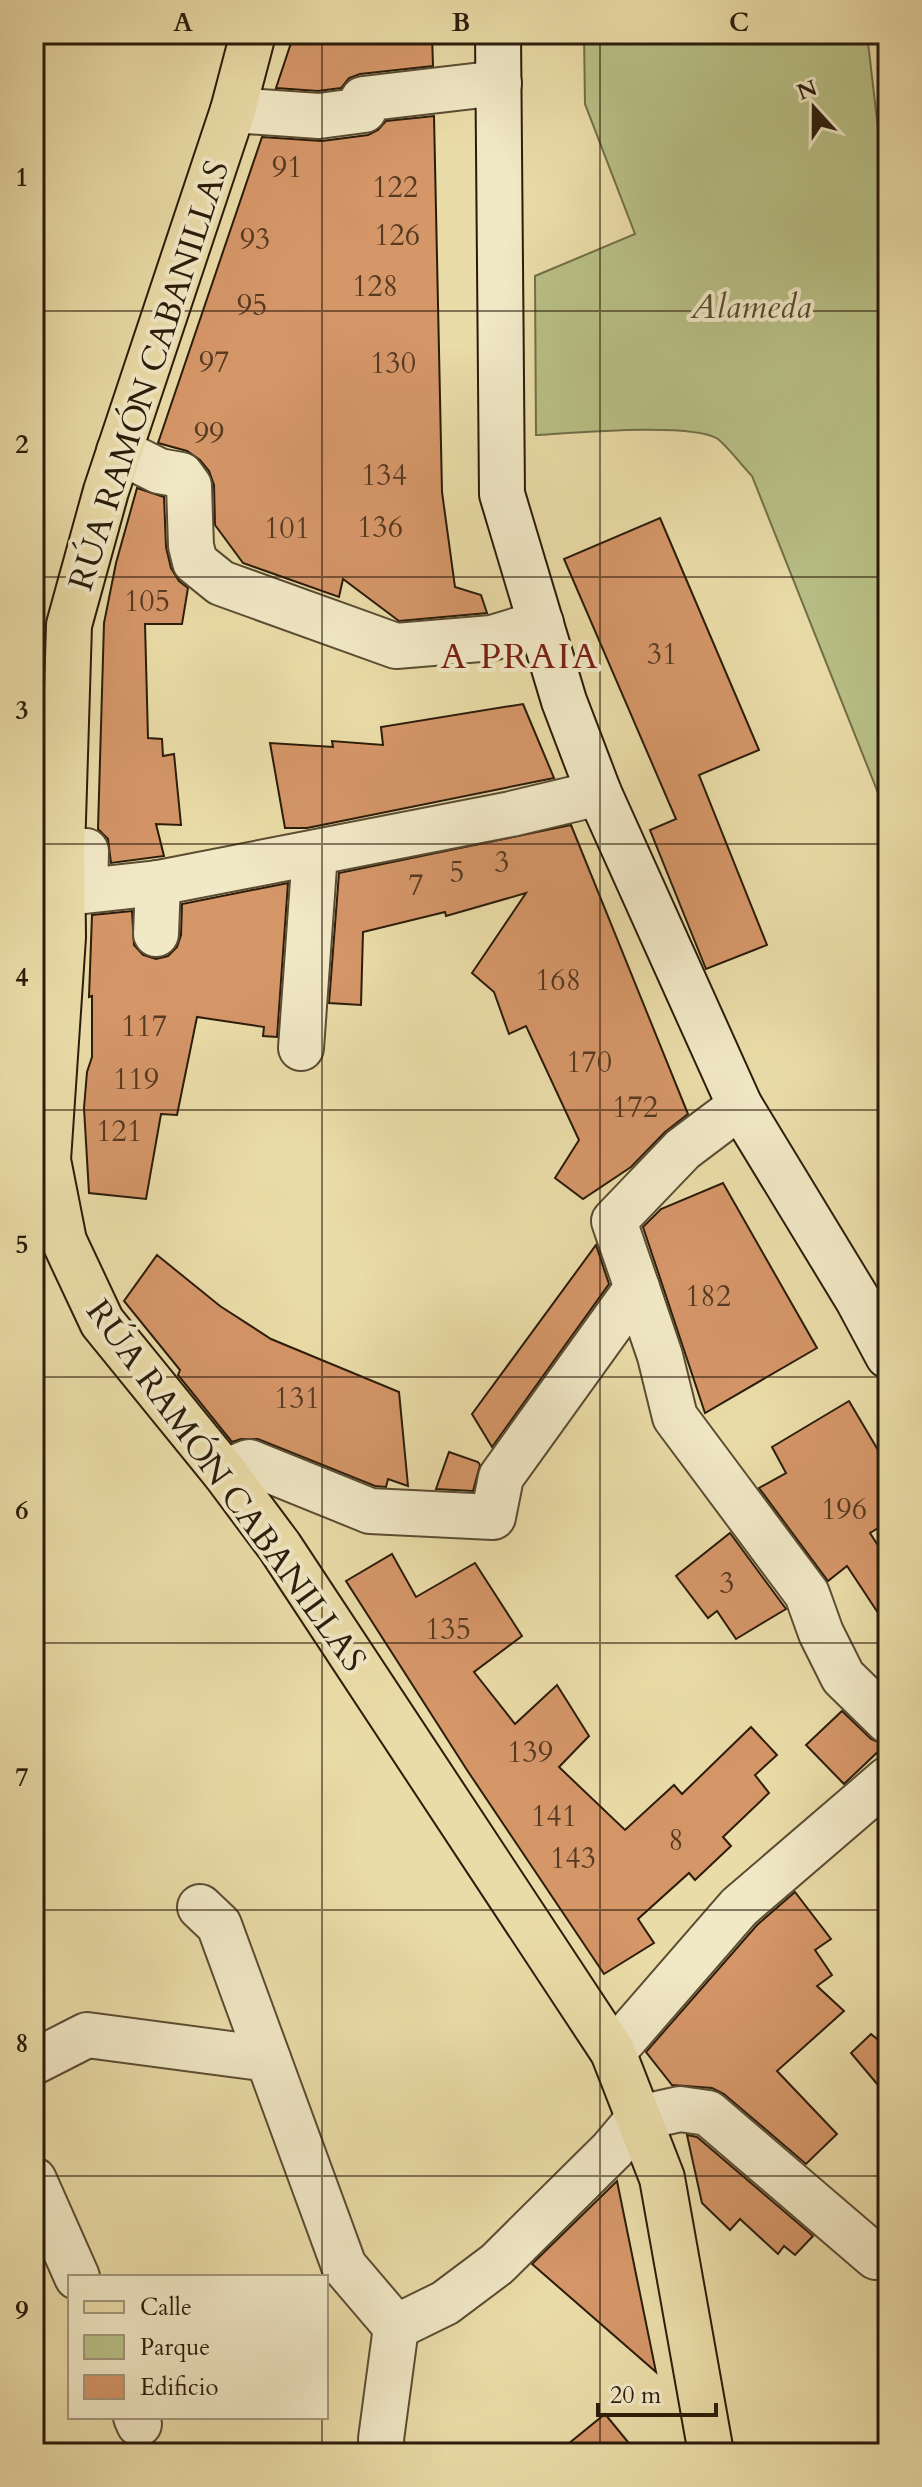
<svg xmlns="http://www.w3.org/2000/svg" width="922" height="2487" viewBox="0 0 922 2487" font-family="Cardo,serif">
	<style>
		.green { fill: #b8c086; stroke: #726e48; stroke-width: 2 }
		.building { fill: #d59668; stroke: #2b1c0a; stroke-width: 2 }
		.lines { fill: none; stroke-linecap: round; stroke-linejoin: round }
		.street-casing { stroke: #5b4c32; stroke-width: 48 }
		.secondary-casing { stroke: #2b1c0a; stroke-width: 48 }
		.primary-casing { stroke: #2b1c0a; stroke-width: 48 }
		.street { stroke: #f1e8c6; stroke-width: 44 }
		.secondary { stroke: #f1e8c6; stroke-width: 44 }
		.primary { stroke: #eadca8; stroke-width: 44 }
		.grid { fill: none; stroke: #2b1c0a; stroke-width: 2; stroke-opacity: 0.55 }
		.labels { text-anchor: middle; stroke-width: 8; stroke-linejoin: round; paint-order: stroke }
		.number-label { font-size: 30px; fill: #563a22 }
		.park-label { font-size: 34px; font-style: italic; fill: #554d2f; stroke: #f1e8c6 }
		.street-label { font-size: 34px; fill: #2b1c0a; stroke: #f1e8c6 }
		.neighbourhood-label { font-size: 36px; letter-spacing: 2px; fill: #7a1f14; stroke: #f1e8c6 }
		.neatline { fill: none; stroke: #2b1c0a; stroke-width: 3 }
		.grid-label { font-size: 26px; text-anchor: middle; font-weight: bold; fill: #2b1c0a }
	</style>
	<rect width="100%" height="100%" fill="#eadca8"/>
	<filter id="stains"><feTurbulence type="fractalNoise" baseFrequency=".0025" numOctaves="4"/><feColorMatrix values="0 0 0 0 .2 0 0 0 0 .09 0 0 0 0 .02 0 0 0 .5 -.17"/></filter>
	<radialGradient id="worn" r=".72"><stop offset=".6" stop-color="#630" stop-opacity="0"/><stop offset="1" stop-color="#630" stop-opacity=".3"/></radialGradient>
	<!-- green -->
	<path class="green" d="M584,34H867L881,154L888,162V818L752,476C741,465 730,449 718,439C693,422 571,433 536,435L535,276L635,234L585,104Z"/>
	<!-- building -->
	<g class="building">
		<path d="M294,34H432L433,66L360,74L349,78L341,88L318,91L276,88Z"/>
		<path d="M434,116L442,492L455,587L481,595L487,613L399,621L343,579L339,597L243,563L215,525L214,485L209,471L200,460L187,451L158,443L262,137L322,141L368,135L378,130L386,121Z"/>
		<path d="M137,488L164,497L166,547L171,568L179,581L188,588L182,624H145L148,738L162,739L163,756L174,754L181,825L156,824L164,856L111,863L108,839L98,829L104,623L116,563Z"/>
		<path d="M660,518L759,750L699,775L767,945L706,969L650,830L676,819L564,559Z"/>
		<path d="M523,704L554,778L307,828H285L270,743L333,747L332,741L383,745L381,727Z"/>
		<path d="M571,825L688,1114L665,1132L631,1167L583,1199L555,1178L579,1140L526,1026L509,1034L494,992L472,973L526,893L446,916L445,912L363,932L361,1005L329,1003L339,873Z"/>
		<path d="M288,883L277,1037L263,1036L264,1027L197,1017L177,1115L161,1114L146,1199L89,1193L84,1108L87,1072L92,1057V996L89,997L92,915L132,911L134,945L143,955L156,959L168,956L177,947L181,935L182,904Z"/>
		<path d="M723,1183L817,1348L705,1413L643,1227L661,1209Z"/>
		<path d="M596,1245L609,1284L492,1447L472,1414Z"/>
		<path d="M157,1255L220,1306L271,1339L399,1392L408,1486L388,1479L386,1487L375,1486L258,1439H241L232,1442L178,1375L180,1370L124,1301Z"/>
		<path d="M849,1401L888,1467V1522L870,1533L888,1561V1628L847,1566L828,1581L759,1488L786,1473L772,1447Z"/>
		<path d="M449,1452L478,1462L480,1465L473,1491L436,1489Z"/>
		<path d="M730,1533L786,1609L736,1639L717,1611L708,1618L676,1576Z"/>
		<path d="M392,1554L416,1597L475,1563L522,1636L474,1672L515,1724L557,1685L589,1736L559,1767L625,1830L674,1785L682,1794L751,1727L777,1755L755,1775L769,1793L723,1837L731,1846L695,1880L689,1873L638,1919L654,1943L604,1974L467,1770L346,1581Z"/>
		<path d="M842,1711L871,1739L885,1745L844,1784L806,1745Z"/>
		<path d="M795,1892L831,1939L815,1950L832,1975L817,1986L844,2011L777,2071L837,2134L806,2164L724,2094L712,2088L672,2085L646,2052L757,1925Z"/>
		<path d="M871,2034L888,2048V2097L851,2053Z"/>
		<path d="M687,2135L697,2137L813,2236L795,2255L784,2246L778,2254L740,2219L730,2230L702,2203Z"/>
		<path d="M617,2181L656,2372L532,2264Z"/>
		<path d="M605,2414L637,2453H557Z"/>
	</g>
	<g class="lines">
		<!-- street casing -->
		<g class="street-casing">
			<g id="street">
				<path d="M233,110L319,116L364,110L363,99L499,83"/>
				<path d="M119,451L159,471L181,475L189,486L191,546L195,562L221,583L396,646L492,638L541,623"/>
				<path d="M62,852L86,851L85,891L158,883L511,814L599,793"/>
				<path d="M156,934L158,883"/>
				<path d="M301,1048L315,853"/>
				<path d="M637,1288L660,1356L675,1417L807,1594L821,1633L843,1677L888,1721"/>
				<path d="M224,1472L249,1462L370,1511L493,1517L501,1477L637,1288L614,1221L683,1149L740,1106"/>
				<path d="M200,1907L219,1925L344,2266L396,2327"/>
				<path d="M613,2052L739,1907L888,1779"/>
				<path d="M34,2062L87,2035L268,2059"/>
				<path d="M34,2180L77,2277"/>
				<path d="M396,2327L445,2303L497,2264L612,2150L639,2118L680,2109L708,2113L876,2257"/>
				<path d="M136,2417L139,2424"/>
				<path d="M382,2453L381,2439L396,2327"/>
			</g>
		</g>
		<!-- secondary casing -->
		<g class="secondary-casing">
			<path id="secondary" d="M498,34L502,494L564,701L599,793L740,1106L858,1300L888,1356"/>
		</g>
		<!-- primary casing -->
		<g class="primary-casing">
			<path id="primary" d="M253,34L233,110L106,491L69,625L62,852L63,937L48,1160L64,1241L102,1322L224,1472L280,1547L613,2052L662,2178L711,2453"/>
		</g>
		<!-- street -->
		<use href="#street" class="street"/>
		<!-- secondary -->
		<use href="#secondary" class="secondary"/>
		<!-- primary -->
		<use href="#primary" class="primary"/>
	</g>
	<!-- grid -->
	<path class="grid" d="M322,34V2277M600,34V2453M34,311H888M34,577H888M34,844H888M34,1110H888M34,1377H888M34,1643H888M34,1910H888M34,2176H888M322,2417V2453"/>
	<g class="labels">
		<!-- number labels -->
		<g class="number-label">
			<text x="287" y="177">91</text>
			<text x="395" y="197">122</text>
			<text x="397" y="245">126</text>
			<text x="255" y="249">93</text>
			<text x="375" y="296">128</text>
			<text x="252" y="315">95</text>
			<text x="214" y="372">97</text>
			<text x="393" y="373">130</text>
			<text x="209" y="443">99</text>
			<text x="384" y="485">134</text>
			<text x="380" y="537">136</text>
			<text x="287" y="538">101</text>
			<text x="147" y="611">105</text>
			<text x="662" y="664">31</text>
			<text x="502" y="872">3</text>
			<text x="457" y="882">5</text>
			<text x="416" y="895">7</text>
			<text x="558" y="990">168</text>
			<text x="144" y="1036">117</text>
			<text x="589" y="1072">170</text>
			<text x="136" y="1089">119</text>
			<text x="635" y="1117">172</text>
			<text x="119" y="1141">121</text>
			<text x="708" y="1306">182</text>
			<text x="297" y="1408">131</text>
			<text x="844" y="1519">196</text>
			<text x="727" y="1593">3</text>
			<text x="448" y="1639">135</text>
			<text x="530" y="1762">139</text>
			<text x="554" y="1826">141</text>
			<text x="676" y="1850">8</text>
			<text x="573" y="1868">143</text>
		</g>
		<!-- park labels -->
		<g class="park-label">
			<text x="751" y="318">Alameda</text>
		</g>
		<!-- street labels -->
		<g class="street-label">
			<text transform="translate(148 375) rotate(-72)" y="12">RÚA RAMÓN CABANILLAS</text>
			<text transform="translate(227 1485) rotate(54)" y="12">RÚA RAMÓN CABANILLAS</text>
		</g>
		<!-- neighbourhood labels -->
		<g class="neighbourhood-label">
			<text x="520" y="668">A PRAIA</text>
		</g>
	</g>
	<!-- margin -->
	<rect width="922" height="2487" fill="none" stroke="#eadca8" stroke-width="88"/>
	<!-- legend -->
	<rect x="68" y="2275" width="260" height="144" fill="#f1e8c6" stroke="#a2967b" stroke-width="2"/>
	<rect x="84" y="2301" width="40" height="12" fill="#eadca8" stroke="#a2967b" stroke-width="2"/>
	<text x="140" y="2315" font-size="24" fill="#2b1c0a">Calle</text>
	<rect x="84" y="2335" width="40" height="24" fill="#b8c086" stroke="#a2967b" stroke-width="2"/>
	<text x="140" y="2355" font-size="24" fill="#2b1c0a">Parque</text>
	<rect x="84" y="2375" width="40" height="24" fill="#d59668" stroke="#a2967b" stroke-width="2"/>
	<text x="140" y="2395" font-size="24" fill="#2b1c0a">Edificio</text>
	<!-- north arrow -->
	<g transform="translate(814 108) rotate(339)" stroke="#f1e8c6" stroke-width="6" paint-order="stroke">
	<path d="M0-6L14 30L0 20L-14 30Z" fill="#2b1c0a"/>
	<text y="-12" font-size="22" font-weight="bold" text-anchor="middle" fill="#2b1c0a">N</text>
	</g>
	<!-- scale -->
	<path d="M598 2403v12h118v-12" fill="none" stroke="#2b1c0a" stroke-width="4"/>
	<text x="610" y="2403" font-size="24" fill="#2b1c0a" stroke="#f1e8c6" stroke-width="6" paint-order="stroke">20 m</text>
	<rect x="44" y="44" width="834" height="2399" class="neatline"/>
	<g class="grid-label">
		<text x="183" y="31">A</text>
		<text x="461" y="31">B</text>
		<text x="739" y="31">C</text>
		<text x="22" y="186">1</text>
		<text x="22" y="453">2</text>
		<text x="22" y="719">3</text>
		<text x="22" y="986">4</text>
		<text x="22" y="1253">5</text>
		<text x="22" y="1519">6</text>
		<text x="22" y="1786">7</text>
		<text x="22" y="2052">8</text>
		<text x="22" y="2319">9</text>
	</g>
	<rect width="100%" height="100%" filter="url(#stains)"/>
	<rect width="100%" height="100%" fill="url(#worn)"/>
</svg>
